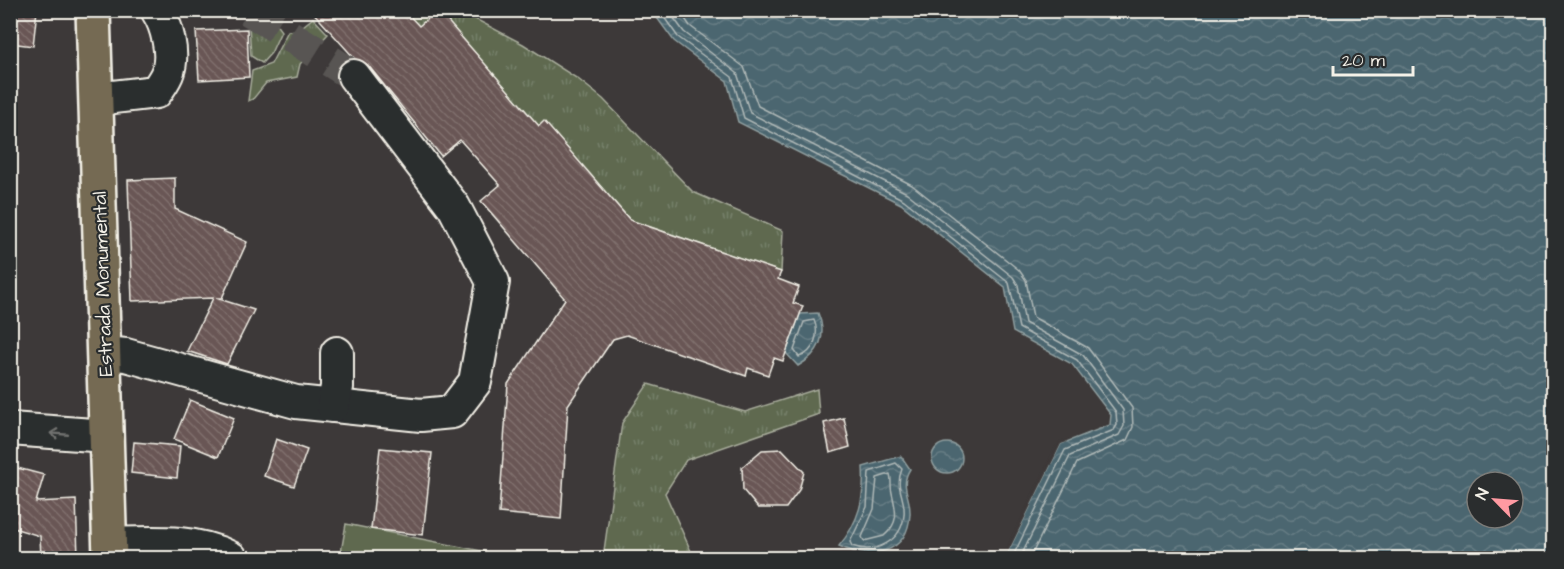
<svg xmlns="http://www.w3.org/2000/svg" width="1564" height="569" viewBox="0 0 1564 569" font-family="'Architects Daughter',sans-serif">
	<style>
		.grass { fill: url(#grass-tufts); stroke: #a9ad9c; stroke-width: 1.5 }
		.green { fill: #5e6950; stroke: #a9ad9c; stroke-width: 1.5 }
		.water { fill: url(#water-waves); stroke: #8f9e9f; stroke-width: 1.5; fill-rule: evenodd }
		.pier { fill: #3d3939 }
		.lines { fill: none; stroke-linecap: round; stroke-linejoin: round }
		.shore { stroke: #b0b9b8; stroke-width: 1.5 }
		.building { fill: url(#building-back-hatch); stroke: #f4f1e8; stroke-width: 1.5 }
		.minor-tunnel { stroke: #585553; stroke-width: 32; stroke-dasharray: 32 16; stroke-linecap: butt }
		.minor-casing { stroke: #f4f1e8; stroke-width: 36 }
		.major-casing { stroke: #f4f1e8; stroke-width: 38 }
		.minor { stroke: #2a2d2e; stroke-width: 32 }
		.major { stroke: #746b52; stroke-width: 33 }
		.oneway { stroke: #71726f }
		.labels { text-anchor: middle; stroke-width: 4.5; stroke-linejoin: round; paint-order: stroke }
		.street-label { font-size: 20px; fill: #f4f1e8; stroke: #2a2d2e }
	</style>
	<defs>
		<pattern id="grass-tufts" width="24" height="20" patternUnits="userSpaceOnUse" patternTransform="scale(1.5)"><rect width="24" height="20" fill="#5e6950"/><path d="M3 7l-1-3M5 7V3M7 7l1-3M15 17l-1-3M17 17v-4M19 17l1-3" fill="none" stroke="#767f69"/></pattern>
		<pattern id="water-waves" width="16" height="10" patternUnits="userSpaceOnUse" patternTransform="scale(1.5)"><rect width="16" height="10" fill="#4b666f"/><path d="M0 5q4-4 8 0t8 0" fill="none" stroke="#667c84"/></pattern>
		<pattern id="building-back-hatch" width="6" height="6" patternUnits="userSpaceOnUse" patternTransform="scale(1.5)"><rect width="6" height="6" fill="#695654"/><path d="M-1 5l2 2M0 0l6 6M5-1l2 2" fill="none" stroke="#7f6f6d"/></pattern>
	</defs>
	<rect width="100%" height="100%" fill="#3d3939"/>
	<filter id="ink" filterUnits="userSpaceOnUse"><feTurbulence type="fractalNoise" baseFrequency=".0167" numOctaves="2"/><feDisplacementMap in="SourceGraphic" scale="12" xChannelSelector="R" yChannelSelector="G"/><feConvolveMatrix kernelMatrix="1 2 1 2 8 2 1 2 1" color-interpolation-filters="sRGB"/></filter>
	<g filter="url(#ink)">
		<!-- grass -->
		<g class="grass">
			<path d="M248,11H272L275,23L281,31L271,53L262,63L251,56Z"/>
			<path d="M404,11H437L403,41Z"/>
			<path d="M438,11H460L523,44L578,79L603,99L693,192L783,231L781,272L630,220L544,122L539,126Z"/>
			<path d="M313,18L328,34L300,64L297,77L266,83L253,99L248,101L252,71L271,64L288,31L298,30Z"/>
			<path d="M648,384L745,412L817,389L819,414L686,460L665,493L694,558H603L622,423Z"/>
		</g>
		<!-- green -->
		<path class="green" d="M346,524L487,552L486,558H340Z"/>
		<!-- water -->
		<g class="water">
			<path d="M652,11H1553V558H1005L1061,444L1110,425L1111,415L1072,364L1013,332L1005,287L901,204L738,122L727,81L674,41ZM1477,482H1513V518H1477Z"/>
			<path d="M818,313C828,336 819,354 798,366L786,353L800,314Z"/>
			<circle cx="947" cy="458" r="15"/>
			<path d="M901,456L910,469C899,486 911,496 910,514C908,555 870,560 839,546C859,522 865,498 863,467Z"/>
		</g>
		<!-- pier -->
		<path class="pier" d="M1065,440L1067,442L1061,444L1005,558H1002L1058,443Z"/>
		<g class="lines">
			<!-- shore -->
			<g class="shore">
				<path d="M659,10L678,37L732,77L744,118L904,200L1009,283L1019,328L1077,360L1116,412L1117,425L1114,430L1065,450L1012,558"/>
				<path d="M668,10L684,32L737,73L750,113L907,193L1013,277L1018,285L1025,323L1083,355L1123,410L1124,426L1119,435L1070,456L1020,558"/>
				<path d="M679,10L690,26L744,67L758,106L912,185L1019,270L1026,280L1033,317L1088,348L1132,408L1133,427L1127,440L1077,463L1030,558"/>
				<path d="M814,320C820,334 814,353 799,357L794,350L804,322Z"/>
				<path d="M896,463L902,469C894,489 906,496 904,515C902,541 875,555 852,546L850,542L867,507L869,472Z"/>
				<path d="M890,474C892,480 890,486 892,493C896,511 900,522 884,536L864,541L862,537L874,509L877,478Z"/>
			</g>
		</g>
		<!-- building -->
		<g class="building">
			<path d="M10,10H37L33,46L10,43Z"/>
			<path d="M311,10H404L419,26L438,10L539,126L544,121L630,220L781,272L778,279L799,287L793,303L803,306L783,361L774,358L768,375L748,368L746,376L627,335L613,339L568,405L561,519L499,513L508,384L565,299L481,201L500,185L460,140L441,156L368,65L355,59Z"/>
			<path d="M247,29L249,77L199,80L196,31Z"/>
			<path d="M175,178V209L247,242L222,298H216L254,310L227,364L187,351L213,298L132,301L128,180Z"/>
			<path d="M190,400L234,418L218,457L174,439Z"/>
			<path d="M844,418L850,447L830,453L824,423Z"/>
			<path d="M276,439L307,450L294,486L264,476Z"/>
			<path d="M134,442L180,446L177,478L131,473Z"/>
			<path d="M380,448L432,453L423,535L371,529Z"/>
			<path d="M782,449L804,472L799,490L786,508H758L743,490L742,467L762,450Z"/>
			<path d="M10,466L44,475L36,502L76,500L78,557L41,558L40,536L10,527Z"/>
		</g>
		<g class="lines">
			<!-- minor-tunnel -->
			<path class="minor-tunnel" d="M249,10L354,76"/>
			<!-- minor casing -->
			<g class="minor-casing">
				<g id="minor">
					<path d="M96,99L156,92C160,86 166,78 168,71C174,54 167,25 157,10"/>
					<path d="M105,353L126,355L296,402L421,415L452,412L475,382L493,282L454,207L354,76"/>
					<path d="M333,406L337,387V353"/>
					<path d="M10,429L107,436"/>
					<path d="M110,544C152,543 193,539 231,558"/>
				</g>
			</g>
			<!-- major casing -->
			<g class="major-casing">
				<path id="major" d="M93,10L110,558"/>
			</g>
			<!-- minor -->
			<use href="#minor" class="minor"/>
			<!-- major -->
			<use href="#major" class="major"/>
		</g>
		<!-- one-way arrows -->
		<defs><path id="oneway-shaft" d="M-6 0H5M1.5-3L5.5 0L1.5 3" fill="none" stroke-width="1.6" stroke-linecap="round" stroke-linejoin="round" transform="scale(1.5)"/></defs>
		<use class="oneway" href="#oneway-shaft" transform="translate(59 434) rotate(-175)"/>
	</g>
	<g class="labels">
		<!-- street labels -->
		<g class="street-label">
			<text transform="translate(102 284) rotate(-92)" y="7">Estrada Monumental</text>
		</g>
	</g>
	<!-- margin -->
	<rect width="1564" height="569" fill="none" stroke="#2a2d2e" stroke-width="36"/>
	<rect x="18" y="18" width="1528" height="533" fill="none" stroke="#f4f1e8" stroke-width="2" filter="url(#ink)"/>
	<!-- north arrow -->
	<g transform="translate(1495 500) rotate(295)"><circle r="28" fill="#2a2d2e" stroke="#7b7b78" stroke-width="1.5"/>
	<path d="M0-4.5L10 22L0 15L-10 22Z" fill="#ff9aa2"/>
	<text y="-9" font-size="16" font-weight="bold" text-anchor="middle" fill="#f4f1e8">N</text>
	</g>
	<!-- scale -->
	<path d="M1333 66v9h80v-9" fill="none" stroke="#f4f1e8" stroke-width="3"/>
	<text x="1342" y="66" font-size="18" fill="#f4f1e8" stroke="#2a2d2e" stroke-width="4.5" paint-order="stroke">20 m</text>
</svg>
